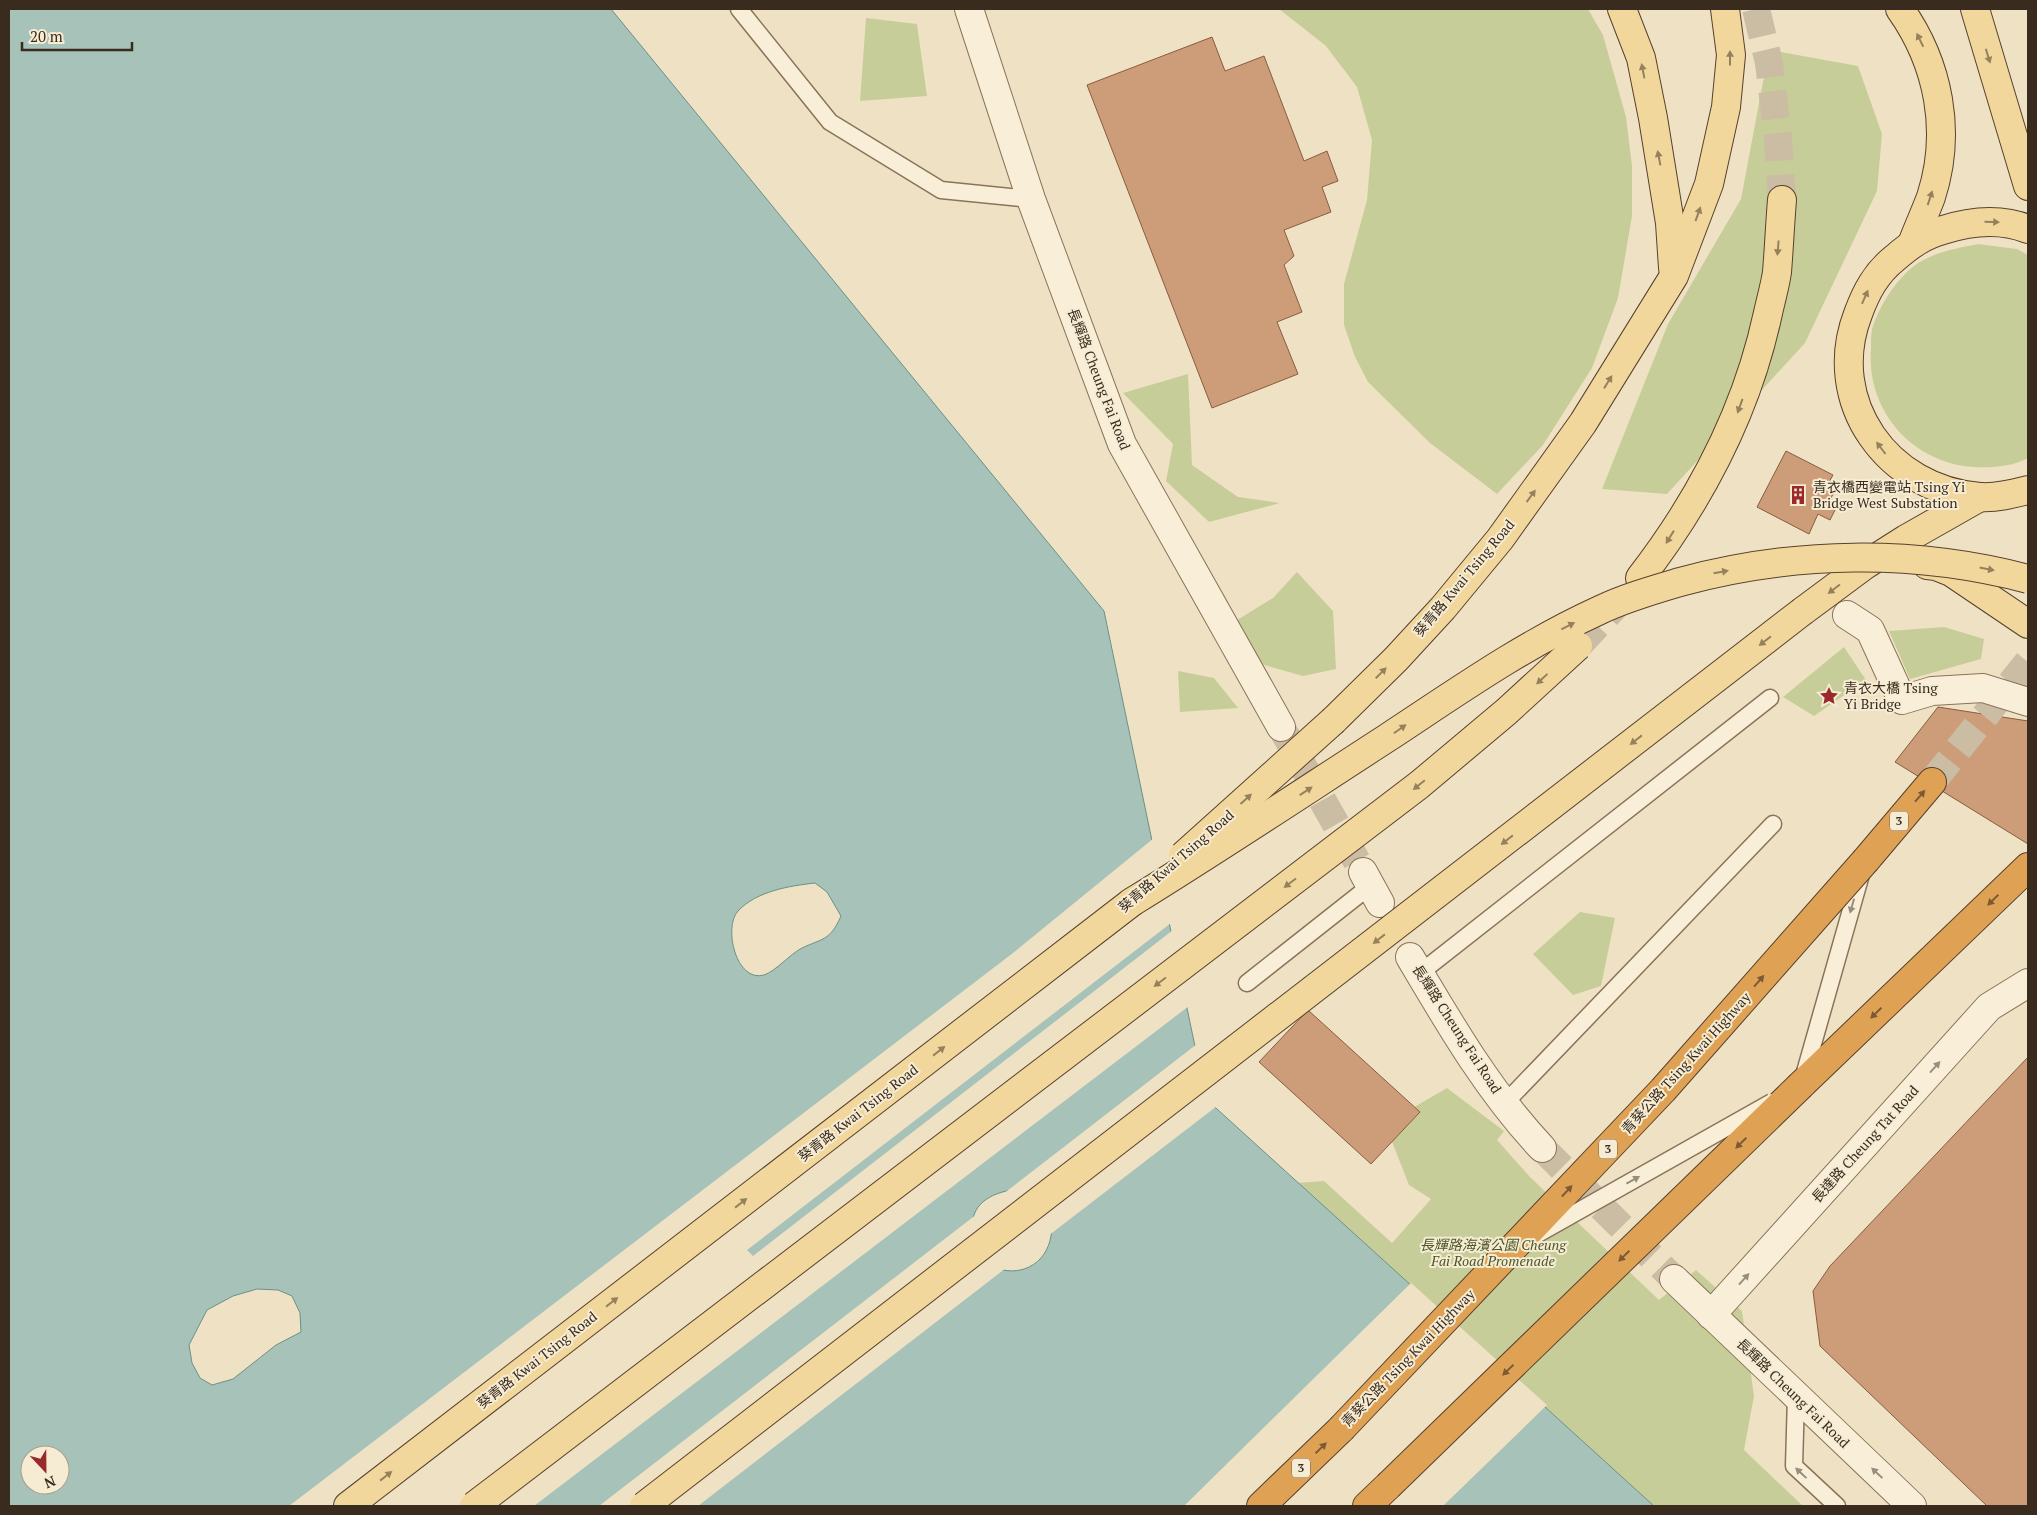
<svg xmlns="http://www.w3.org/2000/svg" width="2037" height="1515" viewBox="0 0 2037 1515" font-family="'PT Serif','Noto Sans TC',serif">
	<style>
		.green { fill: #c7cd98 }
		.water { fill: #a6c2b9; stroke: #6c9087; fill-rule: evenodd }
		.pier { fill: #efe2c4 }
		.building { fill: #cd9c79; stroke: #895c40 }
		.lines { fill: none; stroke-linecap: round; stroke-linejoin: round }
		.street-tunnel { stroke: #cbbda3; stroke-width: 28; stroke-dasharray: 28 14; stroke-linecap: butt }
		.primary-tunnel { stroke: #cbbda3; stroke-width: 28; stroke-dasharray: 28 14; stroke-linecap: butt }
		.highway-tunnel { stroke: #cbbda3; stroke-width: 28; stroke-dasharray: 28 14; stroke-linecap: butt }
		.lane-casing { stroke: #8a735a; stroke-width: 19 }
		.street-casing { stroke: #8a735a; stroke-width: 30 }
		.primary-casing { stroke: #57412e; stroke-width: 30 }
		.highway-casing { stroke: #57412e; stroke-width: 30 }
		.lane { stroke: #f9efd8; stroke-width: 16 }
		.street { stroke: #f9efd8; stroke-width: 28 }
		.primary { stroke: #f2d79c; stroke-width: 28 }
		.highway { stroke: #dfa154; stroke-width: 28 }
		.lane-bridge-casing { stroke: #8a735a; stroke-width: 19; stroke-linecap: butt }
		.primary-bridge-casing { stroke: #57412e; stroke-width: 30; stroke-linecap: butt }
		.highway-bridge-casing { stroke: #57412e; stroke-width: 30; stroke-linecap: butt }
		.lane-bridge { stroke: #f9efd8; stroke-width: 16 }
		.primary-bridge { stroke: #f2d79c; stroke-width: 28 }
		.highway-bridge { stroke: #dfa154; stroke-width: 28 }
		.oneway { fill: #96815d }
		.oneway2 { fill: #7b5a34 }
		.oneway3 { fill: #998d7b }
		.labels { text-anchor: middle; stroke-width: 4; stroke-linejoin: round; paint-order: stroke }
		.shield { fill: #f6ecd4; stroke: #726555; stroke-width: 1 }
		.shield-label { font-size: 12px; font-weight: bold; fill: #392b1e }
		.street-label { font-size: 14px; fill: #392b1e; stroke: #f6ecd4 }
		.poi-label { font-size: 14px; fill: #392b1e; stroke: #f6ecd4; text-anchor: start }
		.park-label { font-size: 14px; font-style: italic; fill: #4a5625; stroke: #f6ecd4 }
	</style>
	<rect width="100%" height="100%" fill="#efe2c4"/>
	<!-- green -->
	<g class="green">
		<path d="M1279,9H1588L1603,35L1626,117L1632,166V216L1618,298L1592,368L1543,445L1497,494L1430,443L1368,382L1355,357L1344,325V284L1367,200L1372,140L1357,87L1326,46Z"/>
		<path d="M866,18L917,24L927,96L860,101Z"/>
		<path d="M1769,50L1858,66L1882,134L1877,191L1805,343L1667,494L1602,489L1668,324L1741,199Z"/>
		<path d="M1978,244L2017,249L2028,255V458C2012,467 1990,468 1973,467C1911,462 1866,410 1871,348C1871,342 1871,335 1872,329C1879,307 1892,286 1908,271C1927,253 1954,249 1978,244Z"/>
		<path d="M1188,374L1192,465L1238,497L1280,503L1209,522L1166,481L1173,444L1123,393Z"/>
		<path d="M1297,572L1333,611L1336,669L1303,676L1250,661L1234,622L1273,598Z"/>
		<path d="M1944,627L1984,639L1981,659L1910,679L1889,631Z"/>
		<path d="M1844,647L1866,680L1814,716L1783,697Z"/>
		<path d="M1178,671L1214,678L1238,708L1180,712Z"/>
		<path d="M1580,912L1615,918L1601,986L1573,995L1533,954Z"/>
		<path d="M1447,1088L1504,1131L1497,1140L1530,1177L1659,1300L1696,1270L1742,1311L1754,1396L1744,1450L1803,1506H1654L1297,1183L1324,1181L1392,1243L1431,1199L1409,1185L1385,1124Z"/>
	</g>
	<!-- water -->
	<path class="water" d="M9,9H611L1104,611L1206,1099L1654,1506H9ZM815,883L827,892L841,916C830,941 823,938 802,948C790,954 776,971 764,975C736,983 723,927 738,911C757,891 789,886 815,883ZM1011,1190C1018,1193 1030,1195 1036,1199C1039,1201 1041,1206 1042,1209C1045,1213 1049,1217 1050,1222C1054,1233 1049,1249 1041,1258C1023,1278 990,1274 976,1251C973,1247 973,1240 973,1236C968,1208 985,1195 1011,1190ZM257,1289L278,1290L292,1296L300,1313L301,1332L276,1345L233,1379L212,1385L200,1378L192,1363L189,1345L207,1310L233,1296ZM30,1455H60V1485H30Z"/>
	<!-- pier -->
	<g class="pier">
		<path d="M1154,838L1171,923L747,1250L753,1256L1173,930L1189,1006L534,1506H289L1013,953Z"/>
		<path d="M1197,1044L1208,1098L1217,1106L1048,1236V1222L1043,1211L1035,1201L1023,1195L1011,1193L1003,1194Z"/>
		<path d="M977,1214L973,1224V1237L985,1259L995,1266L1006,1268L698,1506H599Z"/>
		<path d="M1411,1283L1547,1405L1443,1506H1184Z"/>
	</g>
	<!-- building -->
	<g class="building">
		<path d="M1212,37L1225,71L1264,56L1304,161L1327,151L1338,181L1322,187L1331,212L1284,230L1294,256L1284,265L1302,312L1277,322L1298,374L1212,408L1087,85Z"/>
		<path d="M1786,451L1833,475L1828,484L1836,488L1829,502L1837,506L1830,520L1818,514L1809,534L1757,507Z"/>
		<path d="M1938,707L2028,721V844L1895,762Z"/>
		<path d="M1308,1010L1420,1112L1371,1164L1259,1062Z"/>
		<path d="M2028,1057V1506H1987L1820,1346L1813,1291L1830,1266Z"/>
	</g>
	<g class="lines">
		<!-- street-tunnel -->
		<g class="street-tunnel">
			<path d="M1281,727L1363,872"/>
			<path d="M1542,1148L1674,1279"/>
		</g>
		<!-- primary-tunnel -->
		<g class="primary-tunnel">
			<path d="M1756,9L1769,63L1778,138L1782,200"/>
			<path d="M1578,646L1621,600"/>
		</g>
		<!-- highway-tunnel -->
		<path class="highway-tunnel" d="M1932,782L2028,662"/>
		<!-- lane casing -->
		<g class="lane-casing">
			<g id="lane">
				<path d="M739,9L830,122L941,190L1031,199"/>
				<path d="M1420,973L1770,698"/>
				<path d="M1247,983L1370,886"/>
				<path d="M1803,1079L1862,871"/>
				<path d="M1505,1103L1773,824"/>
				<path d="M1796,1397L1794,1466L1837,1506"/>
			</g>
		</g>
		<!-- street casing -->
		<g class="street-casing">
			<g id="street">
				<path d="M969,9L1031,199L1122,444L1281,727"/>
				<path d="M1847,615L1870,630L1902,700L1932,691L1983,688L2028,702"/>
				<path d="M1363,872L1380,903"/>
				<path d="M1410,957C1449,1023 1489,1092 1542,1148"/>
				<path d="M1674,1279L1912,1506"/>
				<path d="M1711,1315L1989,1007L2028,983"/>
			</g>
		</g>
		<!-- primary casing -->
		<g class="primary-casing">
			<g id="primary">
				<path d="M1622,9L1641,58L1653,118L1670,223L1673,268"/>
				<path d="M1900,9C1939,64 1952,132 1931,197C1925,213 1918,228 1912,244"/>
				<path d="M1975,9L2028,186"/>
				<path d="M2028,229C2000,218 1971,221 1943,230C1924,235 1910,245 1895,258C1876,273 1866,292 1858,314C1824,402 1888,490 1980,497C1996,498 2012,494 2028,490"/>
				<path d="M1927,565L1936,566L1951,572L2028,624"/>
				<path d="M1640,578C1701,499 1747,411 1768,313C1771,299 1775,286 1777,272C1779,248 1780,224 1782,200"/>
				<path d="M1803,611L1865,565L1906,539L1980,497"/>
				<path d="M1334,720L1396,659L1443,608L1500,539L1583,423L1674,276L1709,184L1726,107L1731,55L1725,9"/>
				<path d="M348,1506L1132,902"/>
			</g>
		</g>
		<!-- highway casing -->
		<g class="highway-casing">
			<g id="highway">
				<path d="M1866,860L1932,782"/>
				<path d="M1801,1085L2028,867"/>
				<path d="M1261,1506L1341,1429"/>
				<path d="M1367,1506L1388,1486"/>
			</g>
		</g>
		<!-- lane -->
		<use href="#lane" class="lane"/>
		<!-- street -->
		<use href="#street" class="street"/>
		<!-- primary -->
		<use href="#primary" class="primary"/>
		<!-- highway -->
		<use href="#highway" class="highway"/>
		<!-- lane-bridge casing -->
		<g class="lane-bridge-casing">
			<path id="lane-bridge" d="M1536,1235L1772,1102"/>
		</g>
		<!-- primary-bridge casing -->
		<g class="primary-bridge-casing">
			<g id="primary-bridge">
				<path d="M1183,856L1334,720"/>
				<path d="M1132,902C1218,849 1302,793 1387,738C1457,692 1523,645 1600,610C1625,598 1653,590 1680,582C1794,551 1914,549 2028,579"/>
				<path d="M474,1506L1419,785L1506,712L1578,646"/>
				<path d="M644,1506L1803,611"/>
			</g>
		</g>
		<!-- highway-bridge casing -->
		<g class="highway-bridge-casing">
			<g id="highway-bridge">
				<path d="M1341,1429L1663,1090L1866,860"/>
				<path d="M1388,1486L1801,1085"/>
			</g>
		</g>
		<!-- lane-bridge -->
		<use href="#lane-bridge" class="lane-bridge"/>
		<!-- primary-bridge -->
		<use href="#primary-bridge" class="primary-bridge"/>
		<!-- highway-bridge -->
		<use href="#highway-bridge" class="highway-bridge"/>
	</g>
	<!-- one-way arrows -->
	<defs><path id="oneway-solid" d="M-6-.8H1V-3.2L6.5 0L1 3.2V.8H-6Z" transform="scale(1.25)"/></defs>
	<g class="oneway">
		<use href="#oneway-solid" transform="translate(1920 40) rotate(-116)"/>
		<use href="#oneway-solid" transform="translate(1988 56) rotate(73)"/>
		<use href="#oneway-solid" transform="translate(1730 58) rotate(-90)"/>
		<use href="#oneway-solid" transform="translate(1643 71) rotate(-101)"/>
		<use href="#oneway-solid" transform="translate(1659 158) rotate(-101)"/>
		<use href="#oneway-solid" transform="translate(1930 198) rotate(-72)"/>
		<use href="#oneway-solid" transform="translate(1698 214) rotate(-70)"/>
		<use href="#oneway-solid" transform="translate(1992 222) rotate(2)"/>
		<use href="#oneway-solid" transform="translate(1778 248) rotate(95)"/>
		<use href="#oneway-solid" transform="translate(1865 297) rotate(-66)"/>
		<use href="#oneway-solid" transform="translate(1608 382) rotate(-58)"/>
		<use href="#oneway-solid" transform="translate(1740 406) rotate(110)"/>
		<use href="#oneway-solid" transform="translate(1881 448) rotate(-127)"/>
		<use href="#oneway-solid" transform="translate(1531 496) rotate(-54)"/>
		<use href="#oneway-solid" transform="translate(1670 537) rotate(122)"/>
		<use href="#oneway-solid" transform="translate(1987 569) rotate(11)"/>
		<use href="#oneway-solid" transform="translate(1721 572) rotate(-10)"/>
		<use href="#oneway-solid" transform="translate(1834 589) rotate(143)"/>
		<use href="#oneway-solid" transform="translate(1568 626) rotate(-27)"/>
		<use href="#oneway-solid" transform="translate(1765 641) rotate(142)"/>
		<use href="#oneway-solid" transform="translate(1381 673) rotate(-45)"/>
		<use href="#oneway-solid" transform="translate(1542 679) rotate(137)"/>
		<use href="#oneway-solid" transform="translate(1400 729) rotate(-35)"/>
		<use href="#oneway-solid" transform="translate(1636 740) rotate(142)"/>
		<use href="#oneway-solid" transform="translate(1419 785) rotate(141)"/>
		<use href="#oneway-solid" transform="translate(1306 791) rotate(-33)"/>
		<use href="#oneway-solid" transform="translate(1246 799) rotate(-42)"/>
		<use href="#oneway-solid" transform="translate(1507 840) rotate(142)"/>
		<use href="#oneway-solid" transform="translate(1290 883) rotate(143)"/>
		<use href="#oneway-solid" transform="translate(1379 939) rotate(142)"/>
		<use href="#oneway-solid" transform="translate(1160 982) rotate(143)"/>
		<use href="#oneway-solid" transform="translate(939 1051) rotate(-38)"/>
		<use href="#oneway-solid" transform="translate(741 1203) rotate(-38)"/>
		<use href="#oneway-solid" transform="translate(612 1302) rotate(-38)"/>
		<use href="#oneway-solid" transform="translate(386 1476) rotate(-38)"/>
	</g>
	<g class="oneway2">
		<use href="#oneway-solid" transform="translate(1920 796) rotate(-49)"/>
		<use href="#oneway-solid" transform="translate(1993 900) rotate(136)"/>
		<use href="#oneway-solid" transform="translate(1759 981) rotate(-49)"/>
		<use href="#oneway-solid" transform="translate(1876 1013) rotate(136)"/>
		<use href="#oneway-solid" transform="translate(1741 1143) rotate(136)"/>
		<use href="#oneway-solid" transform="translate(1567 1191) rotate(-47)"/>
		<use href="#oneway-solid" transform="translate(1624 1256) rotate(136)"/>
		<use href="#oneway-solid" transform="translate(1508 1370) rotate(136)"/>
		<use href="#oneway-solid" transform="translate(1321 1448) rotate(-44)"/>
	</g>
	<g class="oneway3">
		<use href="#oneway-solid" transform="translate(1852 906) rotate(106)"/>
		<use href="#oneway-solid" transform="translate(1935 1067) rotate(-48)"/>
		<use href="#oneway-solid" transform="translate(1633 1180) rotate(-29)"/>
		<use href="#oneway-solid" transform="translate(1744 1279) rotate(-48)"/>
		<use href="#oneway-solid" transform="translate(1801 1473) rotate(-137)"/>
		<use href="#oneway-solid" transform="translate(1877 1473) rotate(-137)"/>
	</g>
	<!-- icons -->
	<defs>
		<g id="building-bare" transform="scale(1.5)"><path d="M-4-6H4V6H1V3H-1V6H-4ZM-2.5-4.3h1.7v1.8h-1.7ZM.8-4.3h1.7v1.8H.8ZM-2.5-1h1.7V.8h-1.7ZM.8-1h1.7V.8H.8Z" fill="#99292b" stroke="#f6ecd4" stroke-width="2.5" paint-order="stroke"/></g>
		<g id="sight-bare" transform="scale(1.5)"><path d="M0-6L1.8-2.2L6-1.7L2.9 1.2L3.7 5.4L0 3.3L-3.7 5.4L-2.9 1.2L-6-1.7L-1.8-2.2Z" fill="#99292b" stroke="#f6ecd4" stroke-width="2.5" paint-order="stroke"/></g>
	</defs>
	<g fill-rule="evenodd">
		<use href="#building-bare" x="1798" y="495"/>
		<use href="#sight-bare" x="1829" y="696"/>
	</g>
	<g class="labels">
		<!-- shield labels -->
		<g class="shield">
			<rect x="1890" y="811.5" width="18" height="19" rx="4"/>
			<rect x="1599" y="1139.5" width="18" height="19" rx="4"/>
			<rect x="1292" y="1458.5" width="18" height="19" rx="4"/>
		</g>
		<g class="shield-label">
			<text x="1899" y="825">3</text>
			<text x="1608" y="1153">3</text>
			<text x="1301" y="1472">3</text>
		</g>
		<!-- street labels -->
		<g class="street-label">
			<text transform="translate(1099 379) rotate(69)" y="5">長輝路 Cheung Fai Road</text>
			<text transform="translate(1464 578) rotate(-50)" y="5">葵青路 Kwai Tsing Road</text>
			<text transform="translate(1176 861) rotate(-41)" y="5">葵青路 Kwai Tsing Road</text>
			<text transform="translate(1457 1029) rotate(57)" y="5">長輝路 Cheung Fai Road</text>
			<text transform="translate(1686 1063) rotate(-48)" y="5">青葵公路 Tsing Kwai Highway</text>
			<text transform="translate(858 1113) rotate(-38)" y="5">葵青路 Kwai Tsing Road</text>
			<text transform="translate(1865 1144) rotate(-48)" y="5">長達路 Cheung Tat Road</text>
			<text transform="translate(1408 1358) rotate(-46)" y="5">青葵公路 Tsing Kwai Highway</text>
			<text transform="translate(537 1360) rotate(-38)" y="5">葵青路 Kwai Tsing Road</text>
			<text transform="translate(1793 1393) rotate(44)" y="5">長輝路 Cheung Fai Road</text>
		</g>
		<!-- poi labels -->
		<g class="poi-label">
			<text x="1813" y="492">青衣橋西變電站 Tsing Yi<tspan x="1813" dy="16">Bridge West Substation</tspan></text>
			<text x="1844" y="693">青衣大橋 Tsing<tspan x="1844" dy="16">Yi Bridge</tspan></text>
		</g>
		<!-- park labels -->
		<g class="park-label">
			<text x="1493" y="1250">長輝路海濱公園 Cheung<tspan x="1493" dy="16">Fai Road Promenade</tspan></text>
		</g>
	</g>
	<!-- border -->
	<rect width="2037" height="1515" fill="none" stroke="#392b1e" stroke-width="20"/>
	<!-- north arrow -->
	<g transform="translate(45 1470) rotate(158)"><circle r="24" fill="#f6ecd4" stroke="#aa9f8b"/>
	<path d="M0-4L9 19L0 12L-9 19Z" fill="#99292b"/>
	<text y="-8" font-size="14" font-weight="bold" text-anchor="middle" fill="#392b1e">N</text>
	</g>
	<!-- scale -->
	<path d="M22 42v8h110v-8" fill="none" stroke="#392b1e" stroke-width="2.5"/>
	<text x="30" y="42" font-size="15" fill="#392b1e" stroke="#f6ecd4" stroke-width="4" paint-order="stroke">20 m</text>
</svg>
